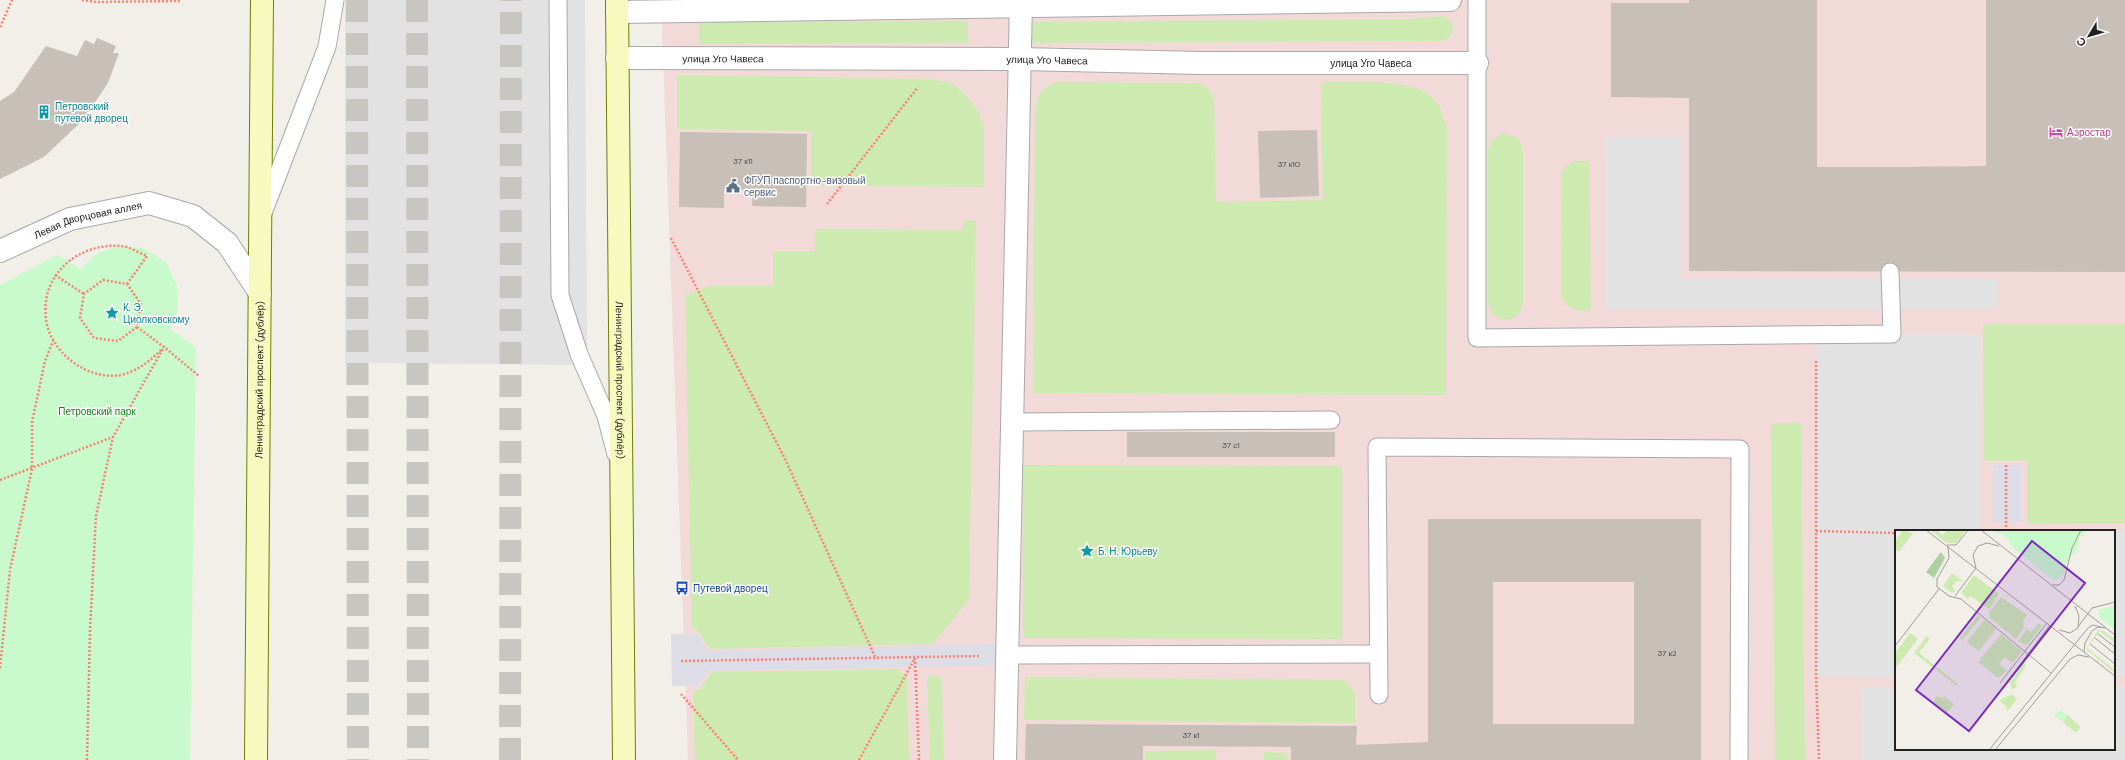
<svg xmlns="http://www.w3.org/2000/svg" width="2125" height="760" viewBox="0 0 2125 760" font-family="'DM Sans',sans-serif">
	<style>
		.commercial { fill: #f2dad9; fill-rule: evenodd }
		.grass { fill: #cdebb0 }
		.park { fill: #c8facc }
		.parking { fill: #e2e2e2 }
		.plaza { fill: #dddde8 }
		.building { fill: #c7bfb8; fill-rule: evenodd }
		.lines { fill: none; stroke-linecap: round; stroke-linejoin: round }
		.secondary-tunnel { stroke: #c8c6c1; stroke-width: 22; stroke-dasharray: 22 11; stroke-linecap: butt }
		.primary-tunnel { stroke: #c8c6c1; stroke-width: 22; stroke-dasharray: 22 11; stroke-linecap: butt }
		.service-casing { stroke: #a9a9a9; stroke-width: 19 }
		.minor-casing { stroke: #a9a9a9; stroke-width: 24 }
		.tertiary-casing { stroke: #a9a9a9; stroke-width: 24 }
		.secondary-casing { stroke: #707d05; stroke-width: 24 }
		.path { stroke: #fa8072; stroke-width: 2.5; stroke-dasharray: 2 2; stroke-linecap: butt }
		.service { stroke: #fff; stroke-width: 17 }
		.minor { stroke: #fff; stroke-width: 22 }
		.tertiary { stroke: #fff; stroke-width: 22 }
		.secondary { stroke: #f7fabf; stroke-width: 22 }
		.labels { text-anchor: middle; stroke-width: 3; stroke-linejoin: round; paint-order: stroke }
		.number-label { font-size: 8px; fill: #4b4948 }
		.street-label { font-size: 10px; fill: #222; stroke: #fff }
		.culture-label { font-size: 10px; fill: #0d838f; stroke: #fff; text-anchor: start }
		.hotel-label { font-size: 10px; fill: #b23c85; stroke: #fff; text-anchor: start }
		.service-label { font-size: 10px; fill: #4e5e75; stroke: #fff; text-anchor: start }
		.park-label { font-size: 10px; fill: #0c8416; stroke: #fff }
		.transit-label { font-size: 10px; fill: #164399; stroke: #fff; text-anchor: start }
		.inset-road { fill: none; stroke: #9f9d99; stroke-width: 1 }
		.view { fill: #7b2cbf; fill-opacity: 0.15; stroke: #7b2cbf; stroke-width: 2 }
		.inset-edge { fill: none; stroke: #222; stroke-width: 2 }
	</style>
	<rect width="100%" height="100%" fill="#f2efe9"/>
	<!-- commercial -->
	<path class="commercial" d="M661,0H2125V760H688ZM1896,531H2114V749H1896Z"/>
	<!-- grass -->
	<g class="grass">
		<path d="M1442,16C1450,18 1453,23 1453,31L1449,38L1442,41L1028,43V22L1407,19Z"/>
		<path d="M968,21V43L699,44V22Z"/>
		<path d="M677,75L931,79L951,83L964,93L978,111L984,128V187L811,185V131L677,129Z"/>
		<path d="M1056,82L1197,83L1208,87L1214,100L1216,202L1323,200L1321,82C1351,83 1404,77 1429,95C1439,102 1443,115 1447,127L1446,395L1033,393L1035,108L1041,91Z"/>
		<path d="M1501,134C1514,133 1522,140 1523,152V304L1518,315C1509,322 1500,321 1492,313L1488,302V150L1492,140Z"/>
		<path d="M1575,161H1589L1591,310H1576L1567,306L1562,297L1561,177L1564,167Z"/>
		<path d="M963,220L976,221L969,599L933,644L710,649L697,630H692L685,295L709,286H773V251H815V229L963,230Z"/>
		<path d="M1983,324H2125V523L2027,524V461H1984Z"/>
		<path d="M1801,423L1805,760H1775L1771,424Z"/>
		<path d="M1023,465L1342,466V639L1023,638Z"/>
		<path d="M898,669L907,677L909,760H695L693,690H699L712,672Z"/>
		<path d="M927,676H941L944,760H930Z"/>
		<path d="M1025,677L1344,680L1355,692V723L1024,720Z"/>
		<path d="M1216,750V760H1146V751Z"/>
		<path d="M1264,752L1287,753V760H1264Z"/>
	</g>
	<!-- park -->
	<path class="park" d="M118,246L143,248L166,262L177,286L178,308L170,329L196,347L190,760H0V285L57,255L81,269L96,254Z"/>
	<!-- parking -->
	<g class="parking">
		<path d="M345,0H585L587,365L345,363Z"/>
		<path d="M1605,137H1681V279H1997V309H1606Z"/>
		<path d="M1816,334H1979V529L2125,530V677H2114V531H1896V677L1816,676Z"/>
		<path d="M2114,686H2125V760H1862L1861,688L1896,687V749H2114Z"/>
	</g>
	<!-- plaza -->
	<g class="plaza">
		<path d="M1993,465H2021V521L1993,522Z"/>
		<path d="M671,634H697L708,651L1008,644L1007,665L709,671L697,686H672Z"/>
	</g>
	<!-- building -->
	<g class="building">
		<path d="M1689,0H1817V167H1890L1986,166V0H2125V272L1689,271V98L1611,97V3H1689Z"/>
		<path d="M97,38L116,46L113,53H119L108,83L83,120L44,157L0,179V101L14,92L46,46L77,56L85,40L94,44Z"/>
		<path d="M1317,130L1319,196L1260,198L1258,131Z"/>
		<path d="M680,132L807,134L806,207L752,206L753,190L724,189V208L679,207Z"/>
		<rect x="1127" y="432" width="208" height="25"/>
		<path d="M1428,519H1701V760H1291V747L1143,746V760H1025L1026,724L1357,726L1356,745L1428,742ZM1493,582H1634V724H1493Z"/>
	</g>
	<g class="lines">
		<!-- secondary-tunnel -->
		<path class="secondary-tunnel" d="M357,0L358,760"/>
		<!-- primary-tunnel -->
		<g class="primary-tunnel">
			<path d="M417,0L418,760"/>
			<path d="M510,760L511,0"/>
		</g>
		<!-- service casing -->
		<g class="service-casing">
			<g id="service">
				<path d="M558,0L560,295L579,354L606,416L616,454"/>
				<path d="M1477,0V338L1892,334L1890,272"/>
				<path d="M263,213L327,47L335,0"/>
				<path d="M1012,422L1331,420"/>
				<path d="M1007,655L1378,654"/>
				<path d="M1379,695L1377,447L1740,449L1739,760"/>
			</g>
		</g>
		<!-- minor casing -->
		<g class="minor-casing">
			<g id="minor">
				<path d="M617,12L1450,0"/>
				<path id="s1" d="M617,58L1020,59L1202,63H1477"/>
				<path d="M1005,760L1021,0"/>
			</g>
		</g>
		<!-- tertiary casing -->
		<g class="tertiary-casing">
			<g id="tertiary">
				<path id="s2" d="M0,251L70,219L149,203L193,216L227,243L260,293"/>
			</g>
		</g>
		<!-- secondary casing -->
		<g class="secondary-casing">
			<g id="secondary">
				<path id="s3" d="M617,0L624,760"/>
				<path id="s4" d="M256,760L262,0"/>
			</g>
		</g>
		<!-- path -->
		<g class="path">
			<path d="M82,0L96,2L180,1"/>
			<path d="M0,27L12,0"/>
			<path d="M827,204L918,87"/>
			<path d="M671,238L786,461L876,659"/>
			<path d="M55,275L84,294"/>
			<path d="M103,280L127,284L141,304L137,327L118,341L94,338L80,318L84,294Z"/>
			<path d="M127,284L147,256C139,253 130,247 122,246C79,242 40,274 46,319C50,352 87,381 121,375C138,371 150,361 161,350"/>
			<path d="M137,327L164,347L199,376"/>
			<path d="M1816,361V676L1819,760"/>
			<path d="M2006,465V531"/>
			<path d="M0,480L113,437"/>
			<path d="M1816,531L1896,533"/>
			<path d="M915,658L919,760"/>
			<path d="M681,661L979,656"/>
			<path d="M0,668L10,570L32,469V422L45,361L53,341"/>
			<path d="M681,694L738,760"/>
			<path d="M87,760L90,630L96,516L113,437L164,347"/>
			<path d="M859,760L915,658"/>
		</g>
		<!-- service -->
		<use href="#service" class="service"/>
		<!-- minor -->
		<use href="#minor" class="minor"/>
		<!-- tertiary -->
		<use href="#tertiary" class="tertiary"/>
		<!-- secondary -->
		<use href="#secondary" class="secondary"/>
	</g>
	<!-- icons -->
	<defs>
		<g id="building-bare" transform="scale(1.08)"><path d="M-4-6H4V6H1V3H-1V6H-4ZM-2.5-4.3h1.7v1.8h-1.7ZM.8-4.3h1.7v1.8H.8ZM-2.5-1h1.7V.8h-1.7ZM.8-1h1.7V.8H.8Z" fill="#0f9aa8" stroke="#fff" stroke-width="2.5" paint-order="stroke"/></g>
		<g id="hotel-bare" transform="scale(1.08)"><path d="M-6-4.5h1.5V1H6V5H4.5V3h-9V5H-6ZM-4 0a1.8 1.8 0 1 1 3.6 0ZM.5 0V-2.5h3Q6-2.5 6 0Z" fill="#d1479c" stroke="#fff" stroke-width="2.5" paint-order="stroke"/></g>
		<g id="civic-bare" transform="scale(1.08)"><path d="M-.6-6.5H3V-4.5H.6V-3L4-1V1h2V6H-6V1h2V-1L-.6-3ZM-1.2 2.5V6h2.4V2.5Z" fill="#5c6f8a" stroke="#fff" stroke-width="2.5" paint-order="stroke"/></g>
		<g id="sight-bare" transform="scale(1.08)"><path d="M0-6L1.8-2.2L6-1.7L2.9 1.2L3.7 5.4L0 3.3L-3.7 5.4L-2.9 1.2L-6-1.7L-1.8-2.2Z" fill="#0f9aa8" stroke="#fff" stroke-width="2.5" paint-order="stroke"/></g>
		<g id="bus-bare" transform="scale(1.08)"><path d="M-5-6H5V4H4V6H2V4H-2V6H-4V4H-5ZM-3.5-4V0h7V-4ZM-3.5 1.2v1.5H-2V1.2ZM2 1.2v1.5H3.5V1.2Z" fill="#1a4fb4" stroke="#fff" stroke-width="2.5" paint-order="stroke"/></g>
	</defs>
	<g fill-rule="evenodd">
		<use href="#building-bare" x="44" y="112"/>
		<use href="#hotel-bare" x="2056" y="132"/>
		<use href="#civic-bare" x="733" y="186"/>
		<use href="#sight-bare" x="112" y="313"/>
		<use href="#sight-bare" x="1087" y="551"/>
		<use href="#bus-bare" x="682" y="588"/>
	</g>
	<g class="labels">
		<!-- number labels -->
		<g class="number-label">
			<text x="743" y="164">37 к11</text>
			<text x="1289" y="167">37 к10</text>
			<text x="1231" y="448">37 с1</text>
			<text x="1667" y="656">37 к2</text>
			<text x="1191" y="738">37 к1</text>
		</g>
		<!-- street labels -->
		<g class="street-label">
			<text dy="4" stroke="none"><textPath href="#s1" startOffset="106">улица Уго Чавеса</textPath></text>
			<text dy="4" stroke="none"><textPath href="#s1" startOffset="430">улица Уго Чавеса</textPath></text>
			<text dy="4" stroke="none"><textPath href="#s1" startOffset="754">улица Уго Чавеса</textPath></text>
			<text dy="4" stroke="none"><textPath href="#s2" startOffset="94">Левая Дворцовая аллея</textPath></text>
			<text dy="4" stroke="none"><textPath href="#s4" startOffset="380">Ленинградский проспект (дублёр)</textPath></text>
			<text dy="4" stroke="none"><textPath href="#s3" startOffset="380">Ленинградский проспект (дублёр)</textPath></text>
		</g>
		<!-- culture labels -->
		<g class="culture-label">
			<text x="55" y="110">Петровский<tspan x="55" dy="12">путевой дворец</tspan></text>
			<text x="123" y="311">К. Э.<tspan x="123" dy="12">Циолковскому</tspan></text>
			<text x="1098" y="555">Б. Н. Юрьеву</text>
		</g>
		<!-- hotel labels -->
		<g class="hotel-label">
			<text x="2067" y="136">Аэростар</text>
		</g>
		<!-- service labels -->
		<g class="service-label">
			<text x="744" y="184">ФГУП паспортно-визовый<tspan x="744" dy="12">сервис</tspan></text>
		</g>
		<!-- park labels -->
		<g class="park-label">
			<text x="97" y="415">Петровский парк</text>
		</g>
		<!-- transit labels -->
		<g class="transit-label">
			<text x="693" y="592">Путевой дворец</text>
		</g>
	</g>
	<!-- overview -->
	<g transform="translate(1895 530)">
		<rect width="220" height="220" fill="#f2efe9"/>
		<path d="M8,0L18,3L4,22L0,19V11ZM35,0H41L48,5L52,0H71L61,13H52ZM57,43L68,51H62L57,56L60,62L57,63L48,56ZM79,45L104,64L94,79L75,66L73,69L66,63ZM106,67L132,85L128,91L129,97L121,109L95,88L94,83ZM83,85L86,88L67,110L65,108ZM89,90L101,99L84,121L72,112ZM144,93L147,96L132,115L123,111L132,99L136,102ZM203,100L209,101L220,110V113L205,101L192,118L220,140V143L191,119ZM15,103L23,109L0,139V123ZM106,104L127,121L118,133L109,127L104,134L112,141L103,148L83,132ZM32,106L35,108L24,123L63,154L62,156L19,123ZM129,132L131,136L120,152L122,157L117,159L115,153ZM117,164L122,169L112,182V178L104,170ZM42,166L47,169L49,166L59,174L51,184L37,173ZM172,185L185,196L184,200L180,202L169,193Z" fill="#cdebb0"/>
		<path d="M46,22L50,28L39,48L31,42Z" fill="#add19e"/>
		<path d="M94,0H193L185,7L182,20L171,32L169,43L162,50L155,48L116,16L114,11L106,4ZM220,76V100L204,87L203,80ZM166,180L172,185L169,193L159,185Z" fill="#c8facc"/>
		<path class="inset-road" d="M31,0L220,146M86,0L220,105M52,15H61L73,0M53,17L54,28L42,49V57L54,66L66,69L156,143M81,38L78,25L83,16L92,13L104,16M157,55H164L169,50L177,18L186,0M60,66L81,38M183,97L197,78L220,72M164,100L175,103L183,98L184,86L180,76M203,104L220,117M200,108L220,124M195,114L220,134M0,116L44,59M189,122L190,113L197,101L203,97L211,98M105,153L152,93M109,156L155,95M94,220L193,98L198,95L206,97M100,220L175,129L183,125L194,127"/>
		<path class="view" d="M137,11L190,53L74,201L21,160Z"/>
		<rect width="220" height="220" class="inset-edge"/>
	</g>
	<!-- north arrow -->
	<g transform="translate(2089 36) rotate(232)" stroke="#ffffff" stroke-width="3" paint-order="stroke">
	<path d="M0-3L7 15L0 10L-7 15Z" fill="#222222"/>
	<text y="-6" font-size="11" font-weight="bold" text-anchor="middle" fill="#222222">С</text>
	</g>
</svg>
